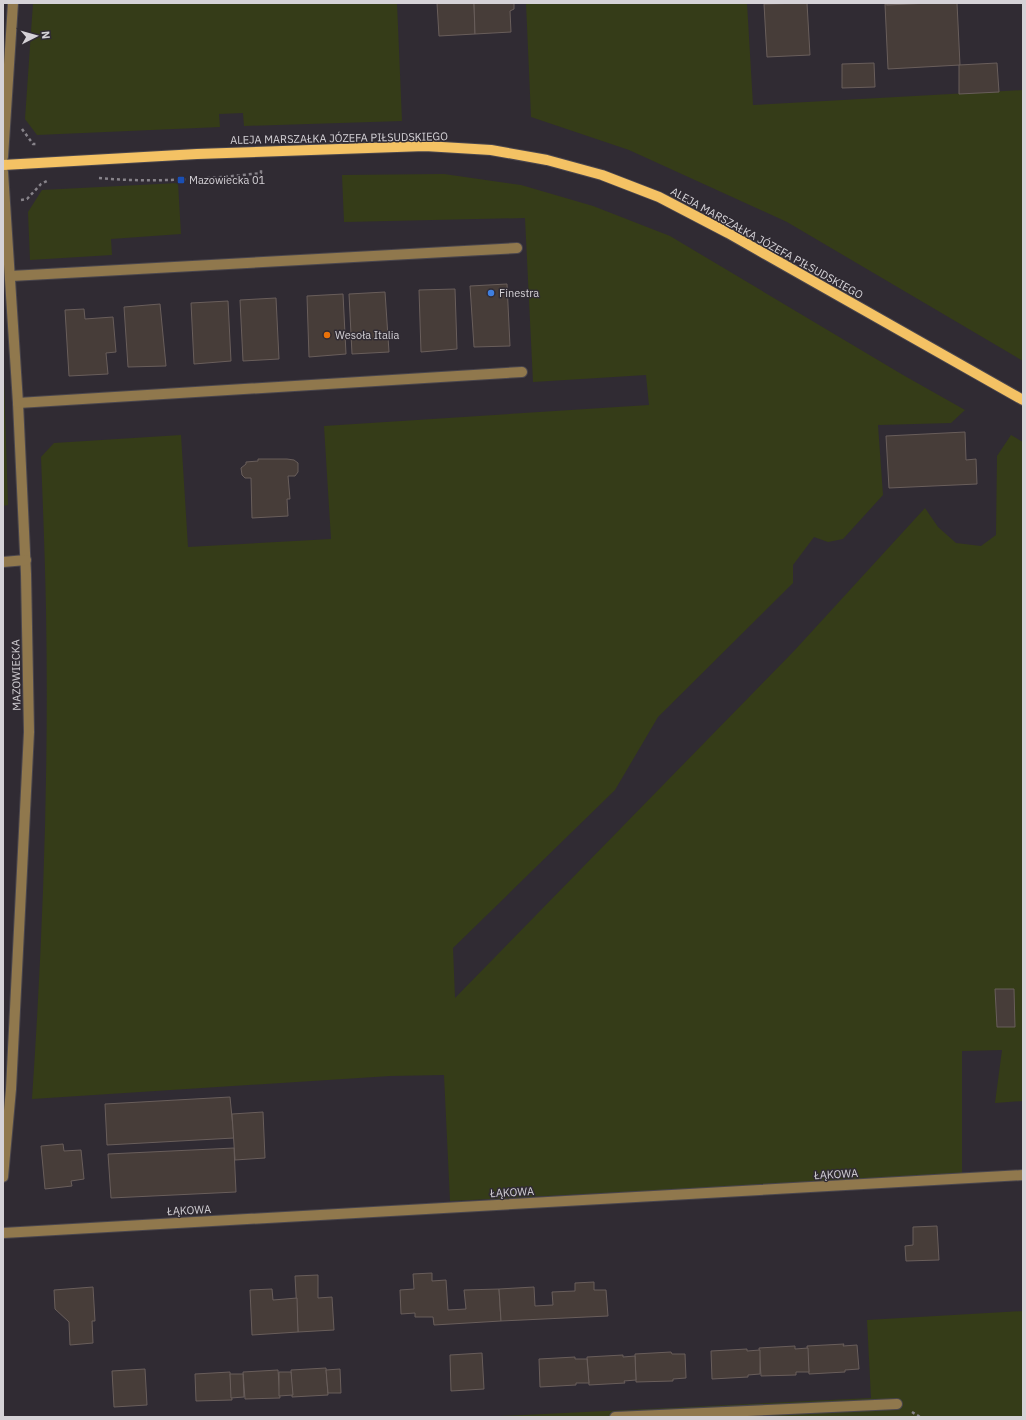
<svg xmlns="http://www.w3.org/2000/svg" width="1026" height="1420" viewBox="0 0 1026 1420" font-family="'IBM Plex Sans',sans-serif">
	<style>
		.green { fill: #353c18 }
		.building { fill: #473d39; stroke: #695e5b }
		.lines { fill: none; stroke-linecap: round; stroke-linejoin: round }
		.minor-casing { stroke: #4a464d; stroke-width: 12 }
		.major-casing { stroke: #4a464d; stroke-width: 12 }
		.path { stroke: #87838a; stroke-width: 2.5; stroke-dasharray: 3 3; stroke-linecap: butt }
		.minor { stroke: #90784d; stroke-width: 10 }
		.major { stroke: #f4c264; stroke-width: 10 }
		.transit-dot { fill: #1a4fb4; stroke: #302b33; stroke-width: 1.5 }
		.shop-dot { fill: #3f7fe0; stroke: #302b33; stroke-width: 1.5 }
		.food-dot { fill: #e8710a; stroke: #302b33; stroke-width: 1.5 }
		.labels { text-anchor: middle; stroke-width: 3; stroke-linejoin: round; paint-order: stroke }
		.street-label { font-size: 11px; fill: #d5d2d7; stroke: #302b33 }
		.poi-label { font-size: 11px; fill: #d5d2d7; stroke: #302b33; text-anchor: start }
	</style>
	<rect width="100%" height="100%" fill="#302b33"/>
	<!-- green -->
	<g class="green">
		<path d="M33,3H397L402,121L244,126L243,113L219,114L220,127L37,135L25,119Z"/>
		<path d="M526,3H747L753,105L1023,90V361L787,222L629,150L531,117Z"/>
		<path d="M444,174L521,185L593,206L670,236L903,375L965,410L951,423L878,425L883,495L843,539L828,542L814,537L793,565V583L658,717L615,790L453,948L455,998L794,651L925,508L938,527L956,543L981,546L996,535L997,456L1011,435L1023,442V1101L995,1103L1002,1050L962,1051V1175L450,1201L444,1075L390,1076L32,1099C43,936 49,772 46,609C45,558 43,508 41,457L54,443L181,435L188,547L331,539L324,426L649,405L646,375L533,382L525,218L344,222L342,175Z"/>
		<path d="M178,183L181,234L111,239L112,255L30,260L28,212L42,190Z"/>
		<path d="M3,347L8,505L3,506Z"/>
		<path d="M1023,1311V1417H480L871,1398L867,1320Z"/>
	</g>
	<!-- building -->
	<g class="building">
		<path d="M437,3H474L475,34L439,36Z"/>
		<path d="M474,3H514V9L510,11L511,32L475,34Z"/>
		<path d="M807,3L810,55L767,57L764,4Z"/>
		<path d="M887,3H930L887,5Z"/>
		<path d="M930,3H957L960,65L888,69L885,4L887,5Z"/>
		<path d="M874,63L875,87L842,88V64Z"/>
		<path d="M997,63L999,92L959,94V65Z"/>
		<path d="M507,284L510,346L474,347L470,286Z"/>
		<path d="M455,289L457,349L421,352L419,290Z"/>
		<path d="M385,292L389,352L352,354L349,294Z"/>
		<path d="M343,294L346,354L309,357L307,296Z"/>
		<path d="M276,298L279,359L243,361L240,300Z"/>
		<path d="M228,301L231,361L194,364L191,303Z"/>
		<path d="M160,304L166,366L128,367L124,307Z"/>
		<path d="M84,309L85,319L113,317L116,352L106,353L108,374L69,376L65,310Z"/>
		<path d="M965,432L966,460L976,459L977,484L889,488L886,436Z"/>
		<path d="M258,459H287L294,460L298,463V472L295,476H288L290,499H287L288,516L252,518L251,478H245L242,475L241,468L246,464V462L258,461Z"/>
		<path d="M995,989H1014L1015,1027H997Z"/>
		<path d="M230,1097L234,1138L107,1145L105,1104Z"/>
		<path d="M263,1112L265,1158L235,1160L232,1114Z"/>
		<path d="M63,1144L64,1151L81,1150L84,1179L71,1181L72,1186L45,1189L41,1146Z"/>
		<path d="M234,1148L236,1192L111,1198L108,1154Z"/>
		<path d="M937,1226L939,1260L906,1261L905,1246L913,1245V1227Z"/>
		<path d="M432,1273V1281L446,1280L448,1310L466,1309L464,1290L499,1289L501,1321L434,1325L433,1317H415V1313L401,1314L400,1290L414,1289L413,1274Z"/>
		<path d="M318,1275V1298L332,1297L334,1330L298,1332L295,1276Z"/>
		<path d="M594,1282V1290H606L608,1316L501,1321L499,1289L534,1287L535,1306L553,1305L552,1292L575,1291V1283Z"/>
		<path d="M93,1287L95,1321H92L93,1343L70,1345L69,1322L55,1309L54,1290Z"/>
		<path d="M272,1289L273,1300L297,1298L298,1332L252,1335L250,1290Z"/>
		<path d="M844,1344L843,1346L857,1345L859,1369L845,1370V1372L809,1374L807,1346Z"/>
		<path d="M795,1346V1349L808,1348L809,1372H796V1375L761,1376L759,1348Z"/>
		<path d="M747,1349V1351L760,1350V1374L748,1375V1377L712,1379L711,1351Z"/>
		<path d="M671,1352L672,1354H685L686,1378L673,1379V1381L636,1382L635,1354Z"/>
		<path d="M482,1353L484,1389L451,1391L450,1355Z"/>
		<path d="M623,1355V1357L635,1356L636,1380L624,1381L625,1383L589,1385L587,1357Z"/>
		<path d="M575,1357V1359H587L589,1383H576V1385L540,1387L539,1359Z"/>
		<path d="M326,1368L328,1395L292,1397L291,1370Z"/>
		<path d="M145,1369L147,1405L114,1407L112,1371Z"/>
		<path d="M340,1369L341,1393H328L326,1370Z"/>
		<path d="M278,1370L280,1398L245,1399L243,1372Z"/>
		<path d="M230,1372L232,1400L196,1401L195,1374Z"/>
		<path d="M279,1372H291L293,1395L279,1396Z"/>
		<path d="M230,1374H243L244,1397L231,1398Z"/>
	</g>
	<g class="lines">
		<!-- minor casing -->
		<g class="minor-casing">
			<g id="minor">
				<path d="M3,157L13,3"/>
				<path d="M3,172L18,403L26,574L29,732L11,1089L3,1177"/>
				<path d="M11,276L517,248"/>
				<path d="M18,403L522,372"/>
				<path d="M3,562L26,560"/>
				<path d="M3,1233L1023,1175"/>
				<path d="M615,1417L897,1404"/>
			</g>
		</g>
		<!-- major casing -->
		<g class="major-casing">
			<path id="major" d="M3,165L197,154L425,146L491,150L547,160L602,175L659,197L728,233L1023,400"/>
		</g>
		<!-- path -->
		<g class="path">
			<path d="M22,129L33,144H38"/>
			<path d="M99,178C153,183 208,179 261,173V168"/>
			<path d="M21,200L27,199L41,184L47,181"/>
			<path d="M912,1412L920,1417"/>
		</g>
		<!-- minor -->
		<use href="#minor" class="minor"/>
		<!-- major -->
		<use href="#major" class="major"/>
	</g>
	<!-- markers -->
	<rect class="transit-dot" x="177" y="176" width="8" height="8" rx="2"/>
	<circle class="shop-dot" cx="491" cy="293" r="4"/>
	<circle class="food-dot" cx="327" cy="335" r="4"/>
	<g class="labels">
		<!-- street labels -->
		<g class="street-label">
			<text transform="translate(339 138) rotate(-1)" y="4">ALEJA MARSZAŁKA JÓZEFA PIŁSUDSKIEGO</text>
			<text transform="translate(767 243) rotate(29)" y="4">ALEJA MARSZAŁKA JÓZEFA PIŁSUDSKIEGO</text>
			<text transform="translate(16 675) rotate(-91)" y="4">MAZOWIECKA</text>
			<text transform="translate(836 1174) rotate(-3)" y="4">ŁĄKOWA</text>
			<text transform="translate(512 1192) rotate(-3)" y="4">ŁĄKOWA</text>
			<text transform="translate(189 1210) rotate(-3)" y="4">ŁĄKOWA</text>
		</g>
		<!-- poi labels -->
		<g class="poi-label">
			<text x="189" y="184">Mazowiecka 01</text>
			<text x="499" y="297">Finestra</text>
			<text x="335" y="339">Wesoła Italia</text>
		</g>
	</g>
	<!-- border -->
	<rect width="1026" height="1420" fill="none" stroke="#d5d2d7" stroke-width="8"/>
	<!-- north arrow -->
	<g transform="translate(36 36) rotate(84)" stroke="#302b33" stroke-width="3" paint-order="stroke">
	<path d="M0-3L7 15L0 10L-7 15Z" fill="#d5d2d7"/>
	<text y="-6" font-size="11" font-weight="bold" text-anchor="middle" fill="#d5d2d7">N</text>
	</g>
</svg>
